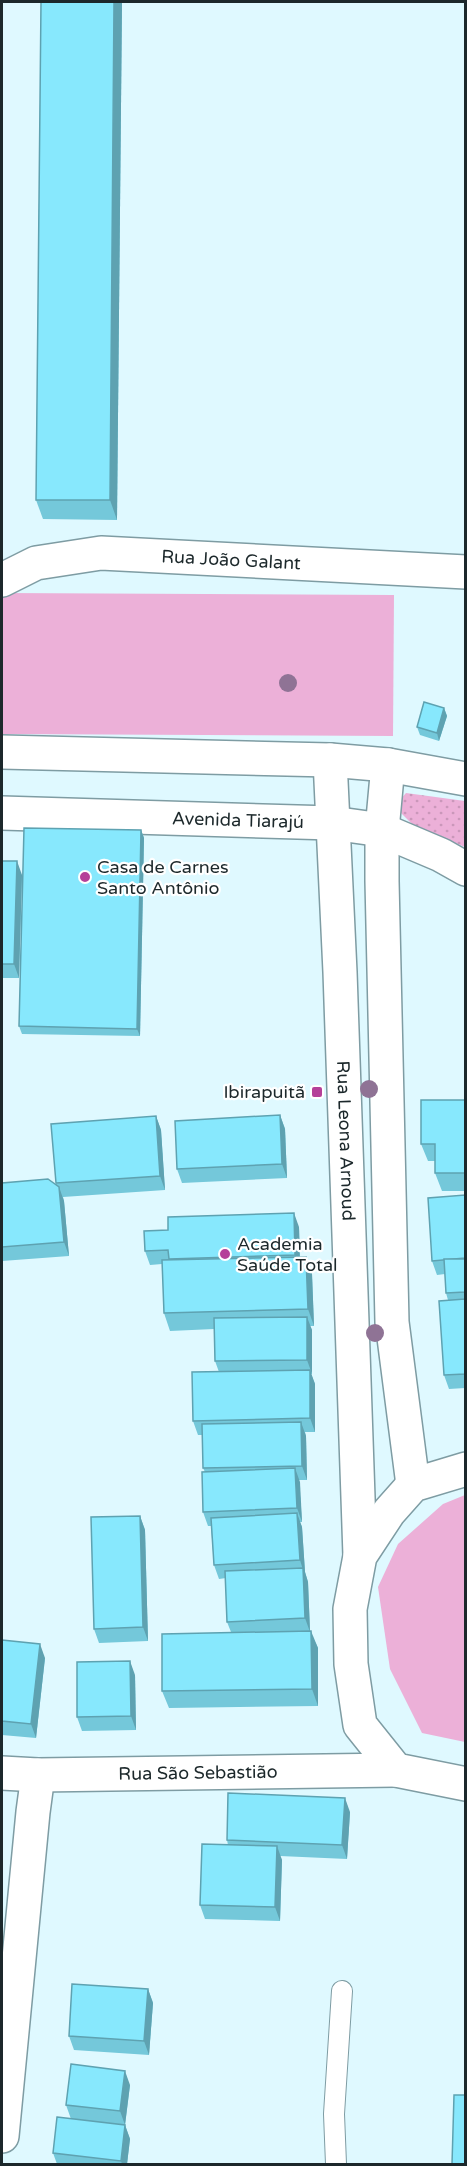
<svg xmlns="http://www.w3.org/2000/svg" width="467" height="2166" viewBox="0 0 467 2166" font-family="'Varela Round',sans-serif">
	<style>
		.grass { fill: url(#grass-dots) }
		.park { fill: #ecb0d8 }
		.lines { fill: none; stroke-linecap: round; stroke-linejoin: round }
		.service-casing { stroke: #7e9ca3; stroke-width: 22 }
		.minor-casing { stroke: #7e9ca3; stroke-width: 36 }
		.secondary-casing { stroke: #7e9ca3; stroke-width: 36 }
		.service { stroke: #fff; stroke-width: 20 }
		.minor { stroke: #fff; stroke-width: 33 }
		.secondary { stroke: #fff; stroke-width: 33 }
		.tree { fill: #8f7395 }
		.wall { fill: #74c8da }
		.shaded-wall { fill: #5ea2b1 }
		.building { fill: #87e8fd; stroke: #5ea2b1; stroke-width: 1.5 }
		.poi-dot { fill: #b54099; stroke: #fff; stroke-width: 2 }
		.labels { text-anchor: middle; stroke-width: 4.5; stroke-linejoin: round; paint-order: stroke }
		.street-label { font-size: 18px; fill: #1c282b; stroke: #fff }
		.poi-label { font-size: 18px; fill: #1c282b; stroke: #fff; text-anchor: start }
	</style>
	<defs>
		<pattern id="grass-dots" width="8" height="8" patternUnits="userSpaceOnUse" patternTransform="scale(1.5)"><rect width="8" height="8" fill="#ecb0d8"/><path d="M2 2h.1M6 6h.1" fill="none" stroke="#ca97ba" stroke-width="1.8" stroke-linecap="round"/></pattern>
	</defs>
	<rect width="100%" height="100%" fill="#dff9ff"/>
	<!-- grass -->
	<path class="grass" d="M406,793L465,801V847L414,826L399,811V801Z"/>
	<!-- park -->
	<g class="park">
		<path d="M2,593L394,595L393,736L2,734Z"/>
		<path d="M465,1495V1742L422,1733L390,1669L378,1587L398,1544L443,1504Z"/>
	</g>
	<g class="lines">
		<!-- service casing -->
		<g class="service-casing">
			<path id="service" d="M336,2164L334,2114L342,1991"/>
		</g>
		<!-- minor casing -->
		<g class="minor-casing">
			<g id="minor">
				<path id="s1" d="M2,580L36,563L101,553L466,572"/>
				<path id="s2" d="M330,760L340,972L360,1556"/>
				<path d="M388,765L382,830V881L392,1322L413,1485"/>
				<path d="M466,1469L413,1485L389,1512L360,1556L350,1609L351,1664L360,1725L396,1770L466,1784"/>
				<path id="s3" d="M2,1773L38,1775L396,1770"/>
				<path d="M2,2136L33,1812L38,1775"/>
			</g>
		</g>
		<!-- secondary casing -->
		<g class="secondary-casing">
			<g id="secondary">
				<path d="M2,752L330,760L388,765L466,779"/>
				<path id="s4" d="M2,813L332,823L382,830L441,855L466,869"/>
			</g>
		</g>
		<!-- service -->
		<use href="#service" class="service"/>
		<!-- minor -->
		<use href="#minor" class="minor"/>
		<!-- secondary -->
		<use href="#secondary" class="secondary"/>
	</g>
	<!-- trees -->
	<g class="tree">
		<circle cx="288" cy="683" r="9"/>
		<circle cx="369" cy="1089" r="9"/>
		<circle cx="375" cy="1333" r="9"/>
	</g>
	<!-- wall -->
	<g class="wall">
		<path d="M41,2H122L117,520L43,519L36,500Z"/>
		<path d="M444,708L447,716L439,741L420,735L417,727Z"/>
		<path d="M141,830L144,838L140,1036L22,1034L19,1026Z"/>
		<path d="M2,861L22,875L19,978H2Z"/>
		<path d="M465,1100V1191H442L435,1173V1161H428L421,1144Z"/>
		<path d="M280,1115L285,1129L287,1178L182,1183L177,1169Z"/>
		<path d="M156,1116L161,1130L165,1190L63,1197L64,1201L69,1256L2,1261V1183L56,1185V1183Z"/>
		<path d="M465,1195V1388L449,1389L444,1375L448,1300L446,1293L445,1274L437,1275L432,1261Z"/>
		<path d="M299,1227L300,1257H306L312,1274L314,1326H310L312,1330V1374H311L315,1384V1432H305L306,1436L307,1480H299L302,1522H300L302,1527L305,1572L308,1582L310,1631L318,1648V1706L169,1708L162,1691L231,1632L227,1622L226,1578L219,1579L214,1565L211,1526H208L203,1512L205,1472L203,1468V1435H198L193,1421L219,1372L215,1361L214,1329L170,1331L164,1313L162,1264L150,1265L145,1251Z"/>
		<path d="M140,1516L145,1530L148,1641L99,1643L94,1629Z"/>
		<path d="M2,1640L45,1658L36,1738L2,1735Z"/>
		<path d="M135,1675L136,1730L82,1731L77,1717Z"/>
		<path d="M350,1812L347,1859L280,1856L282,1860L280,1921L205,1919L200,1905L228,1845L227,1840Z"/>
		<path d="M148,1989L153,2003L149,2055L74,2050L69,2036Z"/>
		<path d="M130,2085L125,2125L130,2139L127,2164H53H57L53,2153L71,2119L66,2105Z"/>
	</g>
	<!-- shaded-wall -->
	<g class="shaded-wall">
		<path d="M114,2H122L117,520L110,500Z"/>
		<path d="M444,708L447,716L439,741L437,733Z"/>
		<path d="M141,830L144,838L140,1036L137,1029Z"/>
		<path d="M17,861L22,875L19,978L14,964Z"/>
		<path d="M280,1115L285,1129L287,1178L282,1164Z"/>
		<path d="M156,1116L161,1130L165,1190L160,1176Z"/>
		<path d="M59,1187L64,1201L69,1256L64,1242Z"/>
		<path d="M294,1213L299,1227L300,1269L295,1255Z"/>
		<path d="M306,1257L312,1274L314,1326L308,1309Z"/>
		<path d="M307,1317L312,1330V1374L307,1360Z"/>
		<path d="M310,1370L315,1384V1432L310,1418Z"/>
		<path d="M301,1422L306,1436L307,1480L302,1466Z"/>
		<path d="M295,1468L300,1482L302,1522L297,1508Z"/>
		<path d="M297,1513L302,1527L305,1572L308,1582L310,1632L305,1618L303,1570L300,1560Z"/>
		<path d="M140,1516L145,1530L148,1641L143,1627Z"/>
		<path d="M311,1631L318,1648V1706L312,1689Z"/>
		<path d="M40,1644L45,1658L36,1738L31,1724Z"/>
		<path d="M130,1661L135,1675L136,1730L131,1716Z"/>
		<path d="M345,1798L350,1812L347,1859L342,1845Z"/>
		<path d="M277,1846L282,1860L280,1921L275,1907Z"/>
		<path d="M148,1989L153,2003L149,2055L144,2041Z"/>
		<path d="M125,2071L130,2085L125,2125L120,2111Z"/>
		<path d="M125,2125L130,2139L127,2164H122L121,2161Z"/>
	</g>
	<!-- building -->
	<g class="building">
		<path d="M41,2H114L110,500H36Z"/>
		<path d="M424,702L444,708L437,733L417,727Z"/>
		<path d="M24,828L141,830L137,1029L19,1026Z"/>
		<path d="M2,861H17L14,964H2Z"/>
		<path d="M421,1100H465V1173H435V1144H421Z"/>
		<path d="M280,1115L282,1164L177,1169L175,1121Z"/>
		<path d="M156,1116L160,1176L56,1183L51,1124Z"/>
		<path d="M48,1179L59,1187L64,1242L2,1247V1183Z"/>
		<path d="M465,1195V1258L432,1261L428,1198Z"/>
		<path d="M294,1213L295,1255L169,1259L168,1250L145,1251L144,1231L168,1230V1217Z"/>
		<path d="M306,1257L308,1309L164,1313L162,1260Z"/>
		<path d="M444,1259H465V1292L446,1293Z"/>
		<path d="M465,1299V1374L444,1375L439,1301Z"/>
		<path d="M307,1317V1360L215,1361L214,1318Z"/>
		<path d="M310,1370V1418L193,1421L192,1372Z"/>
		<path d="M301,1422L302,1466L203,1468L202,1424Z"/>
		<path d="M295,1468L297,1508L203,1512L202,1472Z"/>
		<path d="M297,1513L300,1560L214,1565L211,1518Z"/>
		<path d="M140,1516L143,1627L94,1629L91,1517Z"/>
		<path d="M303,1568L305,1618L227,1622L225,1571Z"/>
		<path d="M311,1631L312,1689L162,1691V1634Z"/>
		<path d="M2,1640L40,1644L31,1724L2,1721Z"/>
		<path d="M130,1661L131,1716L77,1717V1662Z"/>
		<path d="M228,1793L345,1798L342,1845L227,1840Z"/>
		<path d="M202,1844L277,1846L275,1907L200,1905Z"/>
		<path d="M72,1984L148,1989L144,2041L69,2036Z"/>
		<path d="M71,2064L125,2071L120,2111L66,2105Z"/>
		<path d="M454,2095H465V2164H452Z"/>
		<path d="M57,2117L125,2125L121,2161L53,2153Z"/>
	</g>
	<!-- markers -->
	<g class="poi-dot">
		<circle cx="85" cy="877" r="6"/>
		<rect x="311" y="1086" width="12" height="12" rx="3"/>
		<circle cx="225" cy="1254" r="6"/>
	</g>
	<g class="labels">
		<!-- street labels -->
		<g class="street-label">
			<text dy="6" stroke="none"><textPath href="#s1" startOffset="234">Rua João Galant</textPath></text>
			<text dy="6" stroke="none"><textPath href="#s4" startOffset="236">Avenida Tiarajú</textPath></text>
			<text dy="6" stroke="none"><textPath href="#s2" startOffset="381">Rua Leona Arnoud</textPath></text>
			<text dy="6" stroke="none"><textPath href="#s3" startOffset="196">Rua São Sebastião</textPath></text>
		</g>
		<!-- poi labels -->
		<g class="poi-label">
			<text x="97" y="873">Casa de Carnes<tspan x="97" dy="21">Santo Antônio</tspan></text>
			<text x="305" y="1098" text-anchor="end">Ibirapuitã</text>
			<text x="237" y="1250">Academia<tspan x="237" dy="21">Saúde Total</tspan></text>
		</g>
	</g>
	<!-- border -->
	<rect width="467" height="2166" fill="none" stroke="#1c282b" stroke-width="6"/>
</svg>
